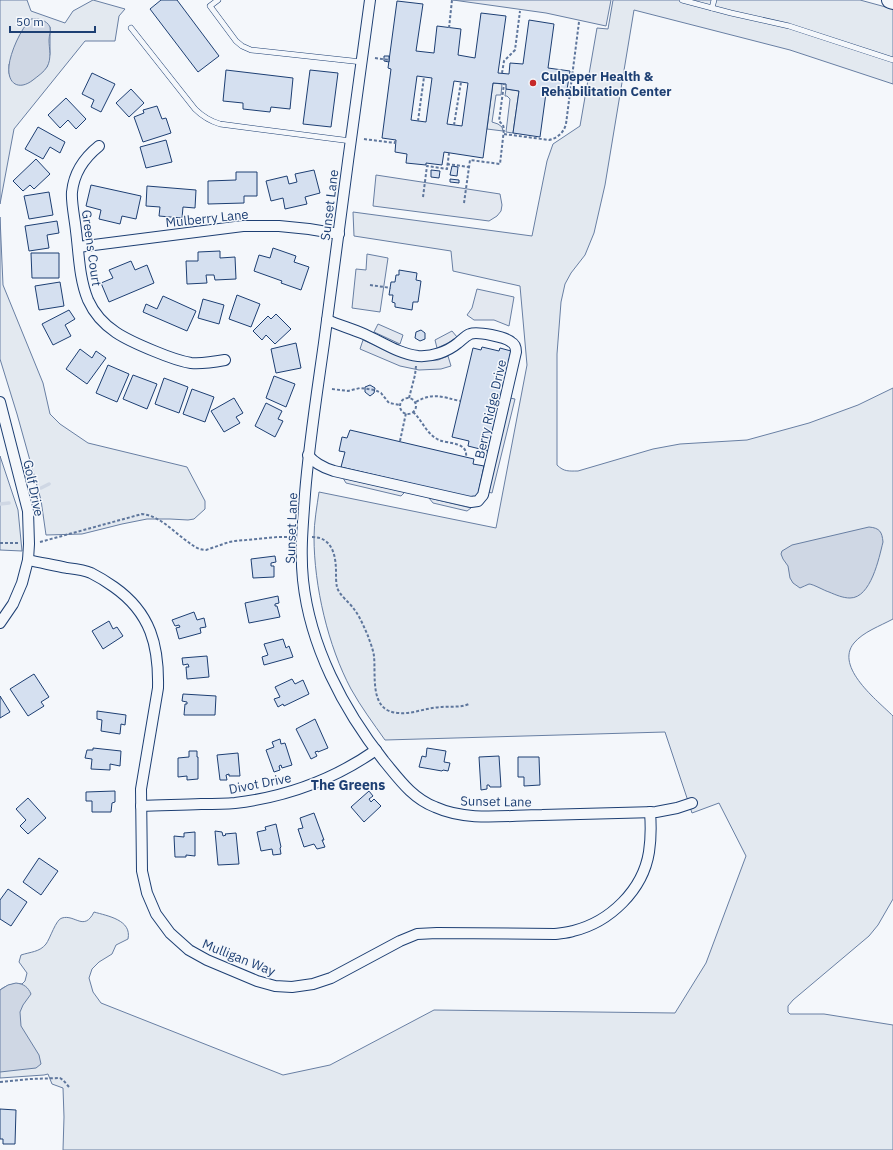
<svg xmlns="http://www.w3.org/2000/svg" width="893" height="1150" viewBox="0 0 893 1150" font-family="'IBM Plex Sans',sans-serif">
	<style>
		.green { fill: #e3e9f0; stroke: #687fa3; fill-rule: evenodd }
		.parking { fill: #e3e8f0; stroke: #687fa3 }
		.water { fill: #cfd7e4; stroke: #687fa3 }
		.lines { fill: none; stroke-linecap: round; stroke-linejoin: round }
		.stream { stroke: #cfd7e4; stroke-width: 3.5 }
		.building { fill: #d5e0f0; stroke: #1d3f73; fill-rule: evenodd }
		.lane-casing { stroke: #1d3f73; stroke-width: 6 }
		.street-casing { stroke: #1d3f73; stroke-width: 12 }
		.primary-casing { stroke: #1d3f73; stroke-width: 18 }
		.path { stroke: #5e769c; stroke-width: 2; stroke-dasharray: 3 2; stroke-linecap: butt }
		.lane { stroke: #f4f7fb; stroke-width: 5 }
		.street { stroke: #f4f7fb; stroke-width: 10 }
		.primary { stroke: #f4f7fb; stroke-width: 16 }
		.poi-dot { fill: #c62828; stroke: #f4f7fb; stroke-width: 1.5 }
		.labels { text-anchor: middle; stroke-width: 3; stroke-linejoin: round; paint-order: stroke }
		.poi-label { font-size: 13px; font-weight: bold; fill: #1d3f73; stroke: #f4f7fb; text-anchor: start }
		.street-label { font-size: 13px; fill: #1d3f73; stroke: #f4f7fb }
		.neighbourhood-label { font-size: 14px; font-weight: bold; fill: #1d3f73; stroke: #f4f7fb }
	</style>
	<rect width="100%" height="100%" fill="#f4f7fb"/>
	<!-- green -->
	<g class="green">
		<path d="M0,0H27L31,11L65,23L73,11L93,0L125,9L119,16L115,41H85L14,129L0,204ZM50,27V54L47,67L31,81L11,79L9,73V64Z"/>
		<path d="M613,0H860L893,9V84L790,50L634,10L605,185L594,233L585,255L571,273L565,284L561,302L557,354V465C564,472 569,471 578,471L653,449L680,444L747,440L809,423L858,405L893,388V619C880,626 863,632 854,643C834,667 878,701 893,716V899L878,925L869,936L793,1000L788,1006V1012L790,1014H824L893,1025V1150H63L64,1117L63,1088L52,1084L48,1074L44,1075L0,1078V990C6,985 14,983 22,984L25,981L27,973L19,962L21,955C30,952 40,952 46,944C50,939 56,919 62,918C75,914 84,932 94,912C108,916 132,920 128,939L116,945L112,954L99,962L92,969L89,978L93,992L101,1003L283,1075L330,1065L434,1010L675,1013L706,963L746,856L719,803L692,813L665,732L385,740C373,723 361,707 351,689C328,646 314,586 314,537C314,522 317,506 319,492L496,528L527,365L520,286L453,271L451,251L354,236L353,212L532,236L547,161L553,144L580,126L597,28L608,29Z"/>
		<path d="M493,83L502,84L501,95H496L492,122L498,124L502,127L503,131L487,129Z"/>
		<path d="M506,89L519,91L513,133L506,132L510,99L507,96H505Z"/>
		<path d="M0,217L3,285L43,383L50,414L60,424L88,443L187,467L205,501V509L194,519L188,520L170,519H147L122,524L82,534L46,535L41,500L17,414L0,359Z"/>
		<path d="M0,456L18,510L22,551L0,550Z"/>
	</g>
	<!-- parking -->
	<g class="parking">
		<path d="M453,0H611L606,26L546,13Z"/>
		<path d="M376,175L500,194L502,205L501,211L497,216L489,221L373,206Z"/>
		<path d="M367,254L388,258L380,312L352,308L356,269L366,270Z"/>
		<path d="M477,289L514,297L509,326L494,320H474L467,315L472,308Z"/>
		<path d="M378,324L403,335L400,344L374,332Z"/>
		<path d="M452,331L457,337L448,343L437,348L435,340Z"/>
		<path d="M363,340L397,355L420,361L438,360L448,356L451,366L441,369L419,370L400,366L360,349Z"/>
		<path d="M510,398L515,399L492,493L488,492Z"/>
		<path d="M343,478L405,492L401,496L346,483Z"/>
		<path d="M429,498L471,508L467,511L433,503Z"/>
	</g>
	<!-- water -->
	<g class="water">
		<path d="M31,19C37,18 47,20 50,27C51,31 49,36 49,40C49,49 52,58 47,67C44,72 38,76 33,80C19,91 7,84 9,66C10,53 21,28 31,19Z"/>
		<path d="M869,527C880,528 882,532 883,542C879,558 871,598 850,598C843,598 836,595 829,592C825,591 813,584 809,584C806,585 803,587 800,588L793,583L790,578L788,566L783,559L781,554L782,551L792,545Z"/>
		<path d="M16,983C24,984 28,987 31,994L23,1005L20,1012L21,1026L39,1055L41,1064L36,1068L0,1072V990L8,985Z"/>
	</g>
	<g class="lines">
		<!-- stream -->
		<g class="stream">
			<path d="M41,488L49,484"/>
			<path d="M0,504L9,503"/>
		</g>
	</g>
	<!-- building -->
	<g class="building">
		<path d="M161,0H177L219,56L198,72L150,9Z"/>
		<path d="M397,1L423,4L416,51L434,53L437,26L461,29L458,55L475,58L481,13L506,16L498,73L509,74L510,63L523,64L529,20L554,24L548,68L570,71L566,96L546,93L540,137L513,133L519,91L506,89V84L493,83L483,158L444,152L442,165L426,163V165L406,163L407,154L395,152L396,140L382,138L391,69L388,68ZM417,76L432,78L426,122L411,120ZM454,81L468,83L462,126L447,124Z"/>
		<path d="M384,56H389V62L384,61Z"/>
		<path d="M226,70L293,78L290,109L271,107L270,112L243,109V103L223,101Z"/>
		<path d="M310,70L338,73L331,127L303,124Z"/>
		<path d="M92,73L115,84L101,112L91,107L94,100L82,94Z"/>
		<path d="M131,89L144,103L129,117L116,103Z"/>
		<path d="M66,98L86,119L76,129L68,120L60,128L48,115Z"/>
		<path d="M157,106L162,119L166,118L171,133L143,142L134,117L144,113L143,110Z"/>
		<path d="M38,127L65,142L60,153L50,147L43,159L25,149Z"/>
		<path d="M166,140L172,162L146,168L140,147Z"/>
		<path d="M36,159L50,174L34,189L30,185L23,191L13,181Z"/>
		<path d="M452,166L458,167L457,176L450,175Z"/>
		<path d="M314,170L320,193L305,197L307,204L285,209L283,198L271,201L266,181L287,176L289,184L297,182L295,174Z"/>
		<path d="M431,170L440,171L439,178L431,177Z"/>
		<path d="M236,172H257V196H244V203L208,204V181L236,180Z"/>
		<path d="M450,179L459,180V183L450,182Z"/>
		<path d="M91,185L141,196L136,219L122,216L120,224L99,219L101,210L86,206Z"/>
		<path d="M147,186L196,190L195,208L183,207L182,218L159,216L160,207L146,206Z"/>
		<path d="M49,192L53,215L29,219L24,196Z"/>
		<path d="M57,221L59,233L47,235L49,248L29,251L25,226Z"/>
		<path d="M273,248L296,256L294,262L309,267L301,290L281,283L282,281L254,271L259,255L270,258Z"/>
		<path d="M220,251V258L235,257L236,279L215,280L214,275H206L207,283L187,284L186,261H198V252Z"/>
		<path d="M31,253H59V278H32Z"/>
		<path d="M131,261L135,270L147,265L154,283L109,302L101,283L113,278L109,270Z"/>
		<path d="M399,270L417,273L416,280L421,281L418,302H413L412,310L395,307V303L392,302L393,295H389L391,282H395L396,275H399Z"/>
		<path d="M60,282L64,306L39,310L35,286Z"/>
		<path d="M237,295L260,304L251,327L229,319Z"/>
		<path d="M163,296L196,311L187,331L143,312L146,304L157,309Z"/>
		<path d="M203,299L224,305L219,324L198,318Z"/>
		<path d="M69,310L75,319L65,325L71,336L53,345L42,324Z"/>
		<path d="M276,314L291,329L275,344L266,335L262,340L253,331L268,316L271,319Z"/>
		<path d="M421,330L425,333V339L420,341L415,338L416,332Z"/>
		<path d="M296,343L301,368L276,373L271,349Z"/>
		<path d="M482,347L499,351L500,348L511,351L488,451L468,446L469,441L452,437L473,348L481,350Z"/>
		<path d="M80,349L92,358L96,351L106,358L87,384L66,369Z"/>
		<path d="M108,365L129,374L117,402L96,393Z"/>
		<path d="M133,375L157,384L147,409L123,399Z"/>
		<path d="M274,376L295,384L286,407L266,398Z"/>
		<path d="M164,378L188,387L179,413L155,404Z"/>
		<path d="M370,385L375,388L374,393L370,396L365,392V387Z"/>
		<path d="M192,389L214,397L205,422L183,414Z"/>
		<path d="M234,398L243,413L236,417L240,423L224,432L211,411Z"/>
		<path d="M266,403L282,411L278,419L283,421L275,437L255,426Z"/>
		<path d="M350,430L474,459L473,464L484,466L477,499L341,467L345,452L339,451L342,437L347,438Z"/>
		<path d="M275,556L276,562L271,563V566H274V577L253,578L251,559Z"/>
		<path d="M278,596L279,603L275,604V606H277L280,617L249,623L245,603Z"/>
		<path d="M194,612L197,620L204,618L206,627L200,628L201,633L179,639L176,628L180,627L179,625L175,626L172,620Z"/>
		<path d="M109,621L113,629L117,627L123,636L103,649L92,631Z"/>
		<path d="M283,639L286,648L289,646L293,657L264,665L262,657L268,655L264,644Z"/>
		<path d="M207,656L209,677L187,679L186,667H189L188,664L183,665L182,658Z"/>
		<path d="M34,674L49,697L41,702L44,706L28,716L10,689Z"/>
		<path d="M292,679L295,684L303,680L309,694L284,706L283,704L278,707L274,699L280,697L275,687Z"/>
		<path d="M183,694L216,696L215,715H184L185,704H187V702L182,701Z"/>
		<path d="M0,696L10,712L0,718Z"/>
		<path d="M97,711L126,715L125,725L121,724L120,734L101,731L102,720L97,719Z"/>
		<path d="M315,719L328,748L318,752V751L315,752L317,756L311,759L296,729Z"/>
		<path d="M280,739L281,744L285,743L292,765L282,768L281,765L279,766L280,770L274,772L266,750L274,747L272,742Z"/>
		<path d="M93,748L121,751L120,766L110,764V770L91,769L92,759L85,758L87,750H93Z"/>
		<path d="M427,748L446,751L444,762L450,763L448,771L443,770L442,771L419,767L422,756L426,757Z"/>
		<path d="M189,751H197V757H198V779L187,780V776L178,777V758L189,757Z"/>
		<path d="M238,753L240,776H229V774L226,775L227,780H220L217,755Z"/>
		<path d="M499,756L501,787H490L489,785H487V789L481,790L479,757Z"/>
		<path d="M518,757H539L540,785L524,786V777H518Z"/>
		<path d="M115,791V802L112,803L111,812H92V801H86V792Z"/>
		<path d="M369,791L373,796L369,799L371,802L374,799L381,806L364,822L351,807Z"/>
		<path d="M28,798L46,818L28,834L20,826L26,820L16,809Z"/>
		<path d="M314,813L324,840H322L325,847L317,849L314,844L304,847L298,829L303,828L300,818Z"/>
		<path d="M276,824L281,847L280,848L281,854L273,855L272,849L261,851L257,832L266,830L265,827Z"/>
		<path d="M215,831L222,832L223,836L226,835L225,834L236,833L239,864L218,865Z"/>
		<path d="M195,832V856L186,855V857H175L174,836L184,837V833Z"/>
		<path d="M39,858L58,871L41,895L23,882Z"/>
		<path d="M8,889L27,902L11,926L0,919V900Z"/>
		<path d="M0,1109L16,1110L15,1144H3V1139H0Z"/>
	</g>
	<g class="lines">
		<!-- lane casing -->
		<g class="lane-casing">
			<g id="lane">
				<path d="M218,0L210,6L236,41L242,46L251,50L362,62"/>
				<path d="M682,0L731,13L789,26L893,60"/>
				<path d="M712,8L714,0"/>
				<path d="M131,28L195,109C203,117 210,121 220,124L351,141"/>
			</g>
		</g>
		<!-- street casing -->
		<g class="street-casing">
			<g id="street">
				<path d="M370,0C354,114 339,229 324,343C317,393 309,443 305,494C303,523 300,551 303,580C310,646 343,709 384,761C399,779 412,798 435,807C468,822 507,815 542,815C580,814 618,813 656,812L677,808L692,803"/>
				<path d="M99,146C84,158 74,172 72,192C71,202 75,220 76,231C79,254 79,278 88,300C101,329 127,340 154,351C166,356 178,361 191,363C203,364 214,362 225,360"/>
				<path d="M78,247L243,226H279L309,229L339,234"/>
				<path d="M0,402L28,511L29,544L28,560L22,583L13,604L0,623"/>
				<path d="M308,455C315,464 324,468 334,471L471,502L478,501L483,495L516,352C516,348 515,344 511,342C506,337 477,331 470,334C465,336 462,340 458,343C447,352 432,357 418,356C399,354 382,342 364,334C352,329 339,325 327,320"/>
				<path d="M28,560C41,563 54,565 67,568C75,569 84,570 91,573C99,577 107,582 114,587C151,613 159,646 158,688L141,789L142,871L147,893L156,914L170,933L189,950L207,960L257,981L275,986L292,987L313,984L331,978L400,941L417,934L437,933L555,934C561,933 567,933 573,931C610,922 643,890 649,852C651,839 651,825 650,812"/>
				<path d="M141,806C161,805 181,805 201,804C212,804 224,804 235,803C286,797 333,780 376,750"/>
			</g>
		</g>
		<!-- primary casing -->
		<g class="primary-casing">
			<path id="primary" d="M890,0L893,1"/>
		</g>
		<!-- path -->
		<g class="path">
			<path d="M449,28L452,0"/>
			<path d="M375,58L389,60"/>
			<path d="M502,73L504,61L515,50L520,11"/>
			<path d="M418,121L424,77"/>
			<path d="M454,125L461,82"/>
			<path d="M504,134L549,140C558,138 564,132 566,124L579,22"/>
			<path d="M364,139L395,143V139"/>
			<path d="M447,164L469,167"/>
			<path d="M423,197L427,166L447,169L449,153"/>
			<path d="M464,203L470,160L500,164L504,129L503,125L499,121L504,84"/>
			<path d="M370,285L391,288"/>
			<path d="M332,389L348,391L360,388L375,390L381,393L389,403L400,405"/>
			<circle cx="408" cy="406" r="8"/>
			<path d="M409,398L415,375L416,366"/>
			<path d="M416,402C433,392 442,397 460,401"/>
			<path d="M413,412C423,421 426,434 439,440C449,444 468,442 466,457"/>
			<path d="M400,441L406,413"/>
			<path d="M312,537C332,537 336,555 336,572C336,577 336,583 337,587C339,595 349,602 354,609C360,617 364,627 368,636C370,642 373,649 374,656C376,677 369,712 399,713C408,714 418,711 427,709C432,708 437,707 442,707C451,706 460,708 469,704"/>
			<path d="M40,542L142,514C159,516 171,529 184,539C191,544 197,550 206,550L229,542L235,541L278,537H293"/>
			<path d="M0,543H20"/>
			<path d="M0,1082L31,1079L60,1078L63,1080L69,1087"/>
		</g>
		<!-- lane -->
		<use href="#lane" class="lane"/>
		<!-- street -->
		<use href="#street" class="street"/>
		<!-- primary -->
		<use href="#primary" class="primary"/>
	</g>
	<!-- markers -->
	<circle class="poi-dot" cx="533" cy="83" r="4"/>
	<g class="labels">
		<!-- poi labels -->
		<g class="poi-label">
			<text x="541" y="81">Culpeper Health &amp;<tspan x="541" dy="15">Rehabilitation Center</tspan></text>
		</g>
		<!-- street labels -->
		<g class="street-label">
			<text transform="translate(329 205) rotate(-83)" y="5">Sunset Lane</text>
			<text transform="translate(207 218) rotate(-6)" y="5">Mulberry Lane</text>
			<text transform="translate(92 248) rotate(82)" y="5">Greens Court</text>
			<text transform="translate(490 409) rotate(-77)" y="5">Berry Ridge Drive</text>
			<text transform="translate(34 488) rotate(78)" y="5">Golf Drive</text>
			<text transform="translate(291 528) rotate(-88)" y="5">Sunset Lane</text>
			<text transform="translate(260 783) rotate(-11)" y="5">Divot Drive</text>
			<text transform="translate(496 801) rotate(1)" y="5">Sunset Lane</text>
			<text transform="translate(239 957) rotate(22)" y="5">Mulligan Way</text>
		</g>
		<!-- neighbourhood labels -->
		<g class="neighbourhood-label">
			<text x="348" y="790">The Greens</text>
		</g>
	</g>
	<!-- scale -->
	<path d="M10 26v6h85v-6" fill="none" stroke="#1d3f73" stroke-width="2"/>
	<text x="16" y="26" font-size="12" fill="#1d3f73" stroke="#f4f7fb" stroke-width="3" paint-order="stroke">50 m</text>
</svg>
